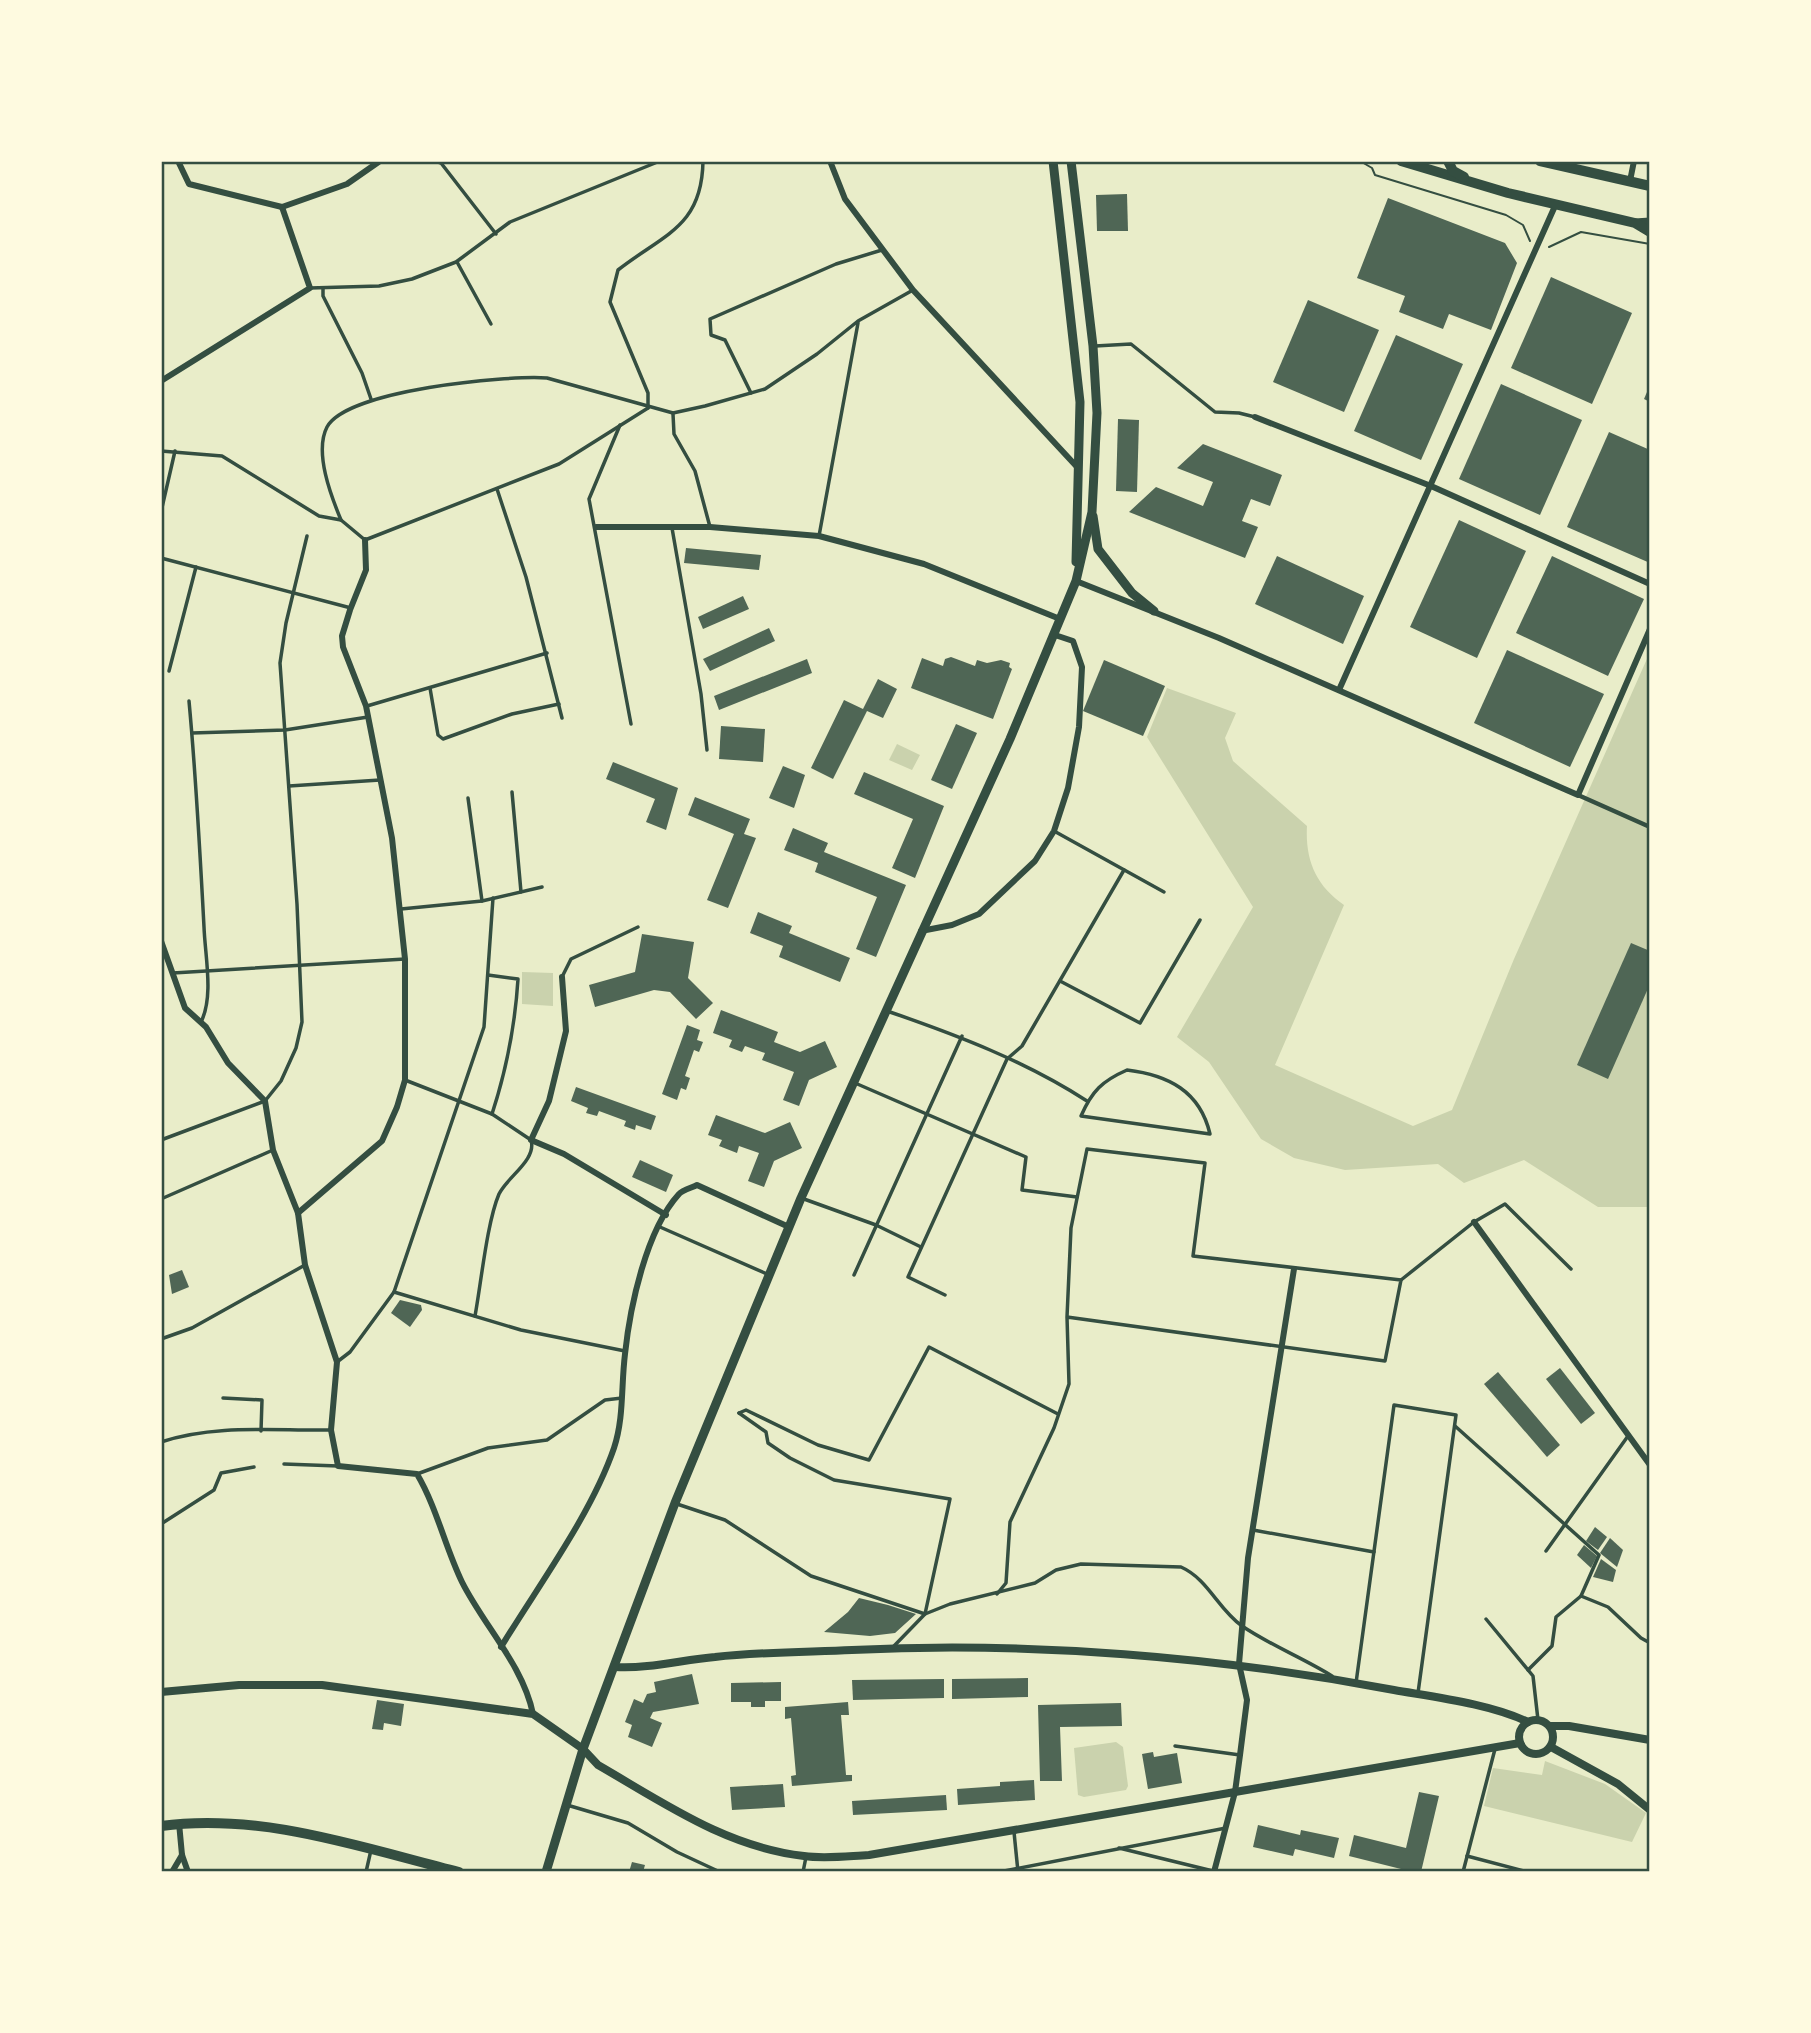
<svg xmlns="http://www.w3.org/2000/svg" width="1811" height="2033" viewBox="0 0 1811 2033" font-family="Raleway,sans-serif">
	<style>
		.green { fill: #cad2ad }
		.building { fill: #4f6655 }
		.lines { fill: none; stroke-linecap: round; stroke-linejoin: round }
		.path { stroke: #344e41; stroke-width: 2 }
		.service { stroke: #344e41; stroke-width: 3.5 }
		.pedestrian { stroke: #344e41; stroke-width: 4.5 }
		.minor { stroke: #344e41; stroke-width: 6 }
		.tertiary { stroke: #344e41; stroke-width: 8 }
		.secondary { stroke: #344e41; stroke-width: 9 }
		.primary { stroke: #344e41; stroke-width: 10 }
		.neatline { fill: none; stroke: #344e41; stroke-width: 2.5 }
	</style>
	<rect width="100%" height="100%" fill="#e9edc9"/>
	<!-- green -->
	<g class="green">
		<path d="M1650,652V1210L1648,1207H1598L1524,1160L1464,1183L1438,1164L1345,1170L1294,1158L1261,1139L1209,1062L1177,1037L1253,907L1147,737L1167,688L1236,713L1225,738L1233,761L1307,826C1305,860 1316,886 1344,905L1275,1065L1413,1126L1452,1110L1514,959Z"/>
		<path d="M897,744L920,755L912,770L889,760Z"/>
		<path d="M522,972L553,973V1006L522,1004Z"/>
		<path d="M1116,1742L1123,1747L1128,1786L1126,1790L1084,1797L1078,1795L1074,1748Z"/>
		<path d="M1545,1761L1605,1784L1646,1813L1632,1842L1484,1806L1493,1768L1542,1775Z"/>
	</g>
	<!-- building -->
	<g class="building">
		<path d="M1127,194L1128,231H1097L1096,195Z"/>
		<path d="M1388,198L1505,243L1517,263L1491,330L1449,314L1443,329L1399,312L1405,296L1357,278Z"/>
		<path d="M1551,277L1632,313L1592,404L1511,368Z"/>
		<path d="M1308,300L1379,330L1344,412L1273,382Z"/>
		<path d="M1396,335L1463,364L1421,460L1354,431Z"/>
		<path d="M1501,384L1582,420L1540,515L1459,479Z"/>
		<path d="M1650,385V402L1644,399Z"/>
		<path d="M1118,419L1139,420L1137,492L1116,491Z"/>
		<path d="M1609,432L1650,450V563L1567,527Z"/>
		<path d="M1203,444L1282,475L1270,506L1251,499L1242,521L1258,527L1245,558L1129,512L1156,487L1203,506L1213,482L1177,468Z"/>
		<path d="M1459,520L1526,551L1477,658L1410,627Z"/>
		<path d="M686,548L761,555L759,570L684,563Z"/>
		<path d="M1277,556L1364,596L1343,644L1255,604Z"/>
		<path d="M1552,556L1644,599L1608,676L1516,633Z"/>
		<path d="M743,596L749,609L703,629L698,617Z"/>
		<path d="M769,628L775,641L710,671L703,659Z"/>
		<path d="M1507,650L1604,694L1570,767L1474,723Z"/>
		<path d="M951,657L975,666L977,660L987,663L1001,660L1010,663L1009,667L1012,669L993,719L911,688L922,658L943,666L945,659Z"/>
		<path d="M807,659L812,673L719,710L714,696Z"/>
		<path d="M1104,660L1165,686L1143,736L1083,711Z"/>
		<path d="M878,679L897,689L883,718L867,711L833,779L811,768L844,700L863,709Z"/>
		<path d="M956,724L977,733L952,789L931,780Z"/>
		<path d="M721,726L765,729L763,762L719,759Z"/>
		<path d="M613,762L678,788L666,830L646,822L655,799L606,779Z"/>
		<path d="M783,766L805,775L794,808L769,798Z"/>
		<path d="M864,772L944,806L915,878L892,868L913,819L854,794Z"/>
		<path d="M695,797L750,819L744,834L756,838L728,908L707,900L734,834L688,815Z"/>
		<path d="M793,828L828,843L824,852L906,885L876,957L856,949L877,897L815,872L818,863L784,850Z"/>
		<path d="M758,912L792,926L789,933L850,958L840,982L779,957L783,946L750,933Z"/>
		<path d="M642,934L694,942L688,978L713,1003L696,1019L670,992L654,990L595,1007L589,985L635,972Z"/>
		<path d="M1631,943L1650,951V984L1608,1079L1577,1065Z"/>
		<path d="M721,1010L778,1032L774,1042L800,1052L825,1041L837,1067L809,1080L799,1106L783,1100L794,1072L762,1060L765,1053L745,1046L742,1052L729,1047L732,1040L713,1033Z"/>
		<path d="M687,1025L700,1030L697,1040L703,1042L699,1052L694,1050L685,1076L690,1078L686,1090L681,1088L677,1100L662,1094Z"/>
		<path d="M576,1087L656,1116L651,1130L636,1125L635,1130L624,1126L626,1121L599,1111L597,1116L586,1113L588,1108L571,1101Z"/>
		<path d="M716,1115L765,1133L790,1122L802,1148L774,1161L764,1187L748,1181L759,1153L739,1146L737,1153L719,1146L722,1140L708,1135Z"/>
		<path d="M640,1160L673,1175L666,1192L632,1177Z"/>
		<path d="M182,1270L189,1287L172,1294L169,1275Z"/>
		<path d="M400,1300L421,1305L422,1310L410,1327L391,1313Z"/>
		<path d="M1560,1368L1595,1413L1581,1424L1546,1379Z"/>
		<path d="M1498,1372L1560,1445L1547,1457L1484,1384Z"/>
		<path d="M1595,1527L1607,1537L1598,1550L1586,1541Z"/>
		<path d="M1610,1538L1623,1550L1617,1567L1600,1553Z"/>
		<path d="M1584,1545L1597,1556L1591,1568L1577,1555Z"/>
		<path d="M1601,1559L1616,1570L1613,1582L1593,1577Z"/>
		<path d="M859,1598L888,1605L916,1614L895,1633L870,1636L824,1632L848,1612Z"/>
		<path d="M692,1674L699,1704L653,1712L650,1718L662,1723L652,1747L628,1737L632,1725L625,1722L634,1699L643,1703L647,1694L656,1692L654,1682Z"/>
		<path d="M1028,1678V1697L952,1699V1679Z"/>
		<path d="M944,1679V1698L853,1700L852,1680Z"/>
		<path d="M781,1682V1701H765V1707H751V1702H731V1683Z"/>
		<path d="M377,1700L404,1704L401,1726L384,1723L383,1730L372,1729Z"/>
		<path d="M848,1702L849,1715H841L846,1775H852V1781L792,1786L791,1776L796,1775L791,1718L785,1719V1707Z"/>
		<path d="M1121,1703L1122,1726L1060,1727L1062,1781H1040L1038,1705Z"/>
		<path d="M1153,1752L1154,1757L1177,1753L1182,1783L1148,1789L1142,1754Z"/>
		<path d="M1034,1780L1035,1800L958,1805L957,1789L1000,1786V1782Z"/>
		<path d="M783,1784L785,1807L732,1810L730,1787Z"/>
		<path d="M1419,1792L1439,1796L1421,1872H1401V1869L1349,1856L1354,1835L1406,1848Z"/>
		<path d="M946,1795L947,1810L853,1815L852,1801Z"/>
		<path d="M1258,1825L1300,1835L1301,1830L1339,1838L1334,1858L1295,1849L1293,1856L1253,1847Z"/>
		<path d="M632,1862L645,1865L643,1872H629Z"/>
	</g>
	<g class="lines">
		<!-- path -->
		<g class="path">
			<path d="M1360,161L1372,168L1375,175L1506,215L1523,225L1530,241"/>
			<path d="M1549,247L1581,232L1650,244"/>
		</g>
		<!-- service -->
		<g class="service">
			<path d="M435,161L441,163L496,234"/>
			<path d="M457,262L491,324"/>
			<path d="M310,288L379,286L412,279L456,262L510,222L660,161"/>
			<path d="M323,288V296L362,373L371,399"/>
			<path d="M1095,346L1131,344L1215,412L1239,413L1255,417"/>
			<path d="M751,393L725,340L711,335L710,319L836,264L882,250"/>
			<path d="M648,408V393L610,302L618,270C664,234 702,227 703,161"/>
			<path d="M673,414L674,434L695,471L710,527"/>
			<path d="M620,425L589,499L631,724"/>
			<path d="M161,451L222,456L319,516L341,520L365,540L559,464L648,408"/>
			<path d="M497,489L526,577L562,718"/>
			<path d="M161,512L175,451"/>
			<path d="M341,520C331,496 314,452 327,427C347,390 506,375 547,378L673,413L705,406L765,389L817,354L858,321L913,290"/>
			<path d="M672,528L701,694L707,750"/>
			<path d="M819,536L858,323"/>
			<path d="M161,558L351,608"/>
			<path d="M169,671L196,567"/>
			<path d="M430,688L438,735L443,739L512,714L559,704"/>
			<path d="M189,701C196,776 200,851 204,927C205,956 214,996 201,1022"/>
			<path d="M367,706L547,653"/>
			<path d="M192,733L285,730L368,717"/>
			<path d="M289,786L380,780"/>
			<path d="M512,792L521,892"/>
			<path d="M468,798L482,901"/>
			<path d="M1054,831L1164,892"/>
			<path d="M401,909L482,901L542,887"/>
			<path d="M173,973L405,959"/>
			<path d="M488,975L518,979C515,1027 507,1068 492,1114"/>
			<path d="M562,977L571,959L638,927"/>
			<path d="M1060,981L1140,1023L1200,920"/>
			<path d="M887,1011C957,1035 1025,1061 1087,1101"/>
			<path d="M1127,1070C1168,1075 1200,1091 1210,1134L1081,1116C1092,1091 1102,1081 1127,1070Z"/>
			<path d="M405,1080L492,1114L531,1140C537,1160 507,1177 499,1194C487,1222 481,1284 475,1316"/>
			<path d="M855,1083L1026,1157L1022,1190L1077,1197"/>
			<path d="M161,1140L265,1101L281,1081L296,1048L302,1022L297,904L280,663L286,623L307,536"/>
			<path d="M161,1199L273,1150"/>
			<path d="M804,1199L876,1225L921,1247"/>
			<path d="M660,1227L767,1274"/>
			<path d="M854,1275L962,1036"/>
			<path d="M1401,1280L1474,1222L1505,1204L1571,1269"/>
			<path d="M394,1292L521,1330L625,1351"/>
			<path d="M945,1295L908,1277L1007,1059L1022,1046L1124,870"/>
			<path d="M161,1339L192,1328L305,1265"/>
			<path d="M337,1362L350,1352L394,1292L484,1027L493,898"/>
			<path d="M223,1398L262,1400L261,1431"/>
			<path d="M739,1413L746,1410L818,1445L869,1460L929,1347L1058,1414"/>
			<path d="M1455,1426L1599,1555L1581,1596L1608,1607L1641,1638L1650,1643"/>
			<path d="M161,1442C216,1424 274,1431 331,1430"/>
			<path d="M284,1464L338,1466"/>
			<path d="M417,1474L488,1448L547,1440L605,1400L622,1398"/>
			<path d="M677,1504L725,1520L811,1576L925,1614L950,1499L834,1480L790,1458L768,1443L766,1432L739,1413"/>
			<path d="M161,1524L214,1490L221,1473L254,1467"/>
			<path d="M1253,1530L1374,1552"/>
			<path d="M1546,1551L1628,1436"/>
			<path d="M997,1594L1006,1583L1010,1522L1054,1428L1069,1384L1067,1317L1071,1228L1087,1149L1205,1163L1193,1256L1401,1280L1385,1361L1067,1317"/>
			<path d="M1486,1619L1533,1676L1538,1720"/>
			<path d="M894,1646L925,1614L950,1604L1035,1583L1056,1570L1081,1564L1181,1567C1208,1579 1218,1609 1242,1626C1270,1645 1303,1658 1332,1676"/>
			<path d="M1528,1670L1552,1646L1556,1617L1581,1596"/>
			<path d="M1356,1683L1394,1405L1456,1415L1418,1693"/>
			<path d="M1175,1746L1240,1755"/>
			<path d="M567,1805L628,1823L677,1852L720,1872"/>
			<path d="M1014,1832L1018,1872"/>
			<path d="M1119,1848L1213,1871"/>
			<path d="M1467,1856L1528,1872"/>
			<path d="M366,1872L371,1850"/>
			<path d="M803,1872L806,1857"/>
			<path d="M999,1872L1226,1828"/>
			<path d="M1463,1872L1495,1749"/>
		</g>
		<!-- pedestrian -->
		<path class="pedestrian" d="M1578,795L1650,827"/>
		<!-- minor -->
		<g class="minor">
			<path d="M178,161L189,184L282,207L347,184L380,161"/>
			<path d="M830,161L845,199L913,290L1078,468"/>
			<path d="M1630,181L1634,161"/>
			<path d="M161,381L310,288L282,207"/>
			<path d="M1255,417L1431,486L1650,584"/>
			<path d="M596,527H710L819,536L924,564L1060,619"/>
			<path d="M1076,581L1219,638L1578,795L1650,629"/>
			<path d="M1339,690L1555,206"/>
			<path d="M921,931L952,925L979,914L1035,861L1054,831L1068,788L1079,727L1082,667L1073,641L1055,635"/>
			<path d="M161,941L185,1008L206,1027L228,1063L265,1101L273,1150L298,1213L305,1265L337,1362L331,1430L338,1466L417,1474C437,1508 445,1547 462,1582C484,1626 523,1665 533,1714"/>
			<path d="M562,977L566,1031L549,1101L531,1140L564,1154L666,1215"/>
			<path d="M298,1213L382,1141L397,1107L405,1080V959L392,838L366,706L343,647L342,636L350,610L366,570L365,540"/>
			<path d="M1474,1222L1650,1465"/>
			<path d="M501,1647C538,1586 591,1515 614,1448C624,1418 621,1386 625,1354C630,1307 646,1230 679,1194C683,1190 691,1188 697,1185L789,1227"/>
			<path d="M179,1823L182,1855L188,1872"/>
			<path d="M172,1872L182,1855"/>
			<path d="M1214,1872L1235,1792L1240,1755L1247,1700L1239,1664L1248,1558L1294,1269"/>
		</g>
		<!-- tertiary -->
		<g class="tertiary">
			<path d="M615,1667C649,1669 681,1660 715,1657C760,1652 807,1652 852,1650C1029,1641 1220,1657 1394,1690C1434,1697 1491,1704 1528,1722"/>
			<path d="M161,1692L239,1685H322L533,1714L583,1749L598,1765C664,1803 726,1847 804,1856C825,1859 848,1856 869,1855L1520,1743"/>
			<circle cx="1536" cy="1737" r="17"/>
			<path d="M1550,1726H1569L1650,1740"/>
			<path d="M1551,1747L1618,1784L1650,1810"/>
		</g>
		<!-- secondary -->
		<g class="secondary">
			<path d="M1053,161L1080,402L1076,562"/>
			<path d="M1635,223L1650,222"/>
			<path d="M1093,516L1098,549L1132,593L1154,611"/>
			<path d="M546,1872L583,1749L675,1503L801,1198L1010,739L1076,581L1092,512L1097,413L1093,346L1071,161"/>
		</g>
		<!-- primary -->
		<g class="primary">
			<path d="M1401,161L1508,193L1635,223L1650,232"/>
			<path d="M1448,161L1453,171L1464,177"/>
			<path d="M1540,161L1650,186"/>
			<path d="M161,1826C261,1812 363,1848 459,1872"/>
		</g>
	</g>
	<!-- border -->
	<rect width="1811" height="2033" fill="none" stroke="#fefae0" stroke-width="326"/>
	<rect x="163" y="163" width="1485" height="1707" class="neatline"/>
</svg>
